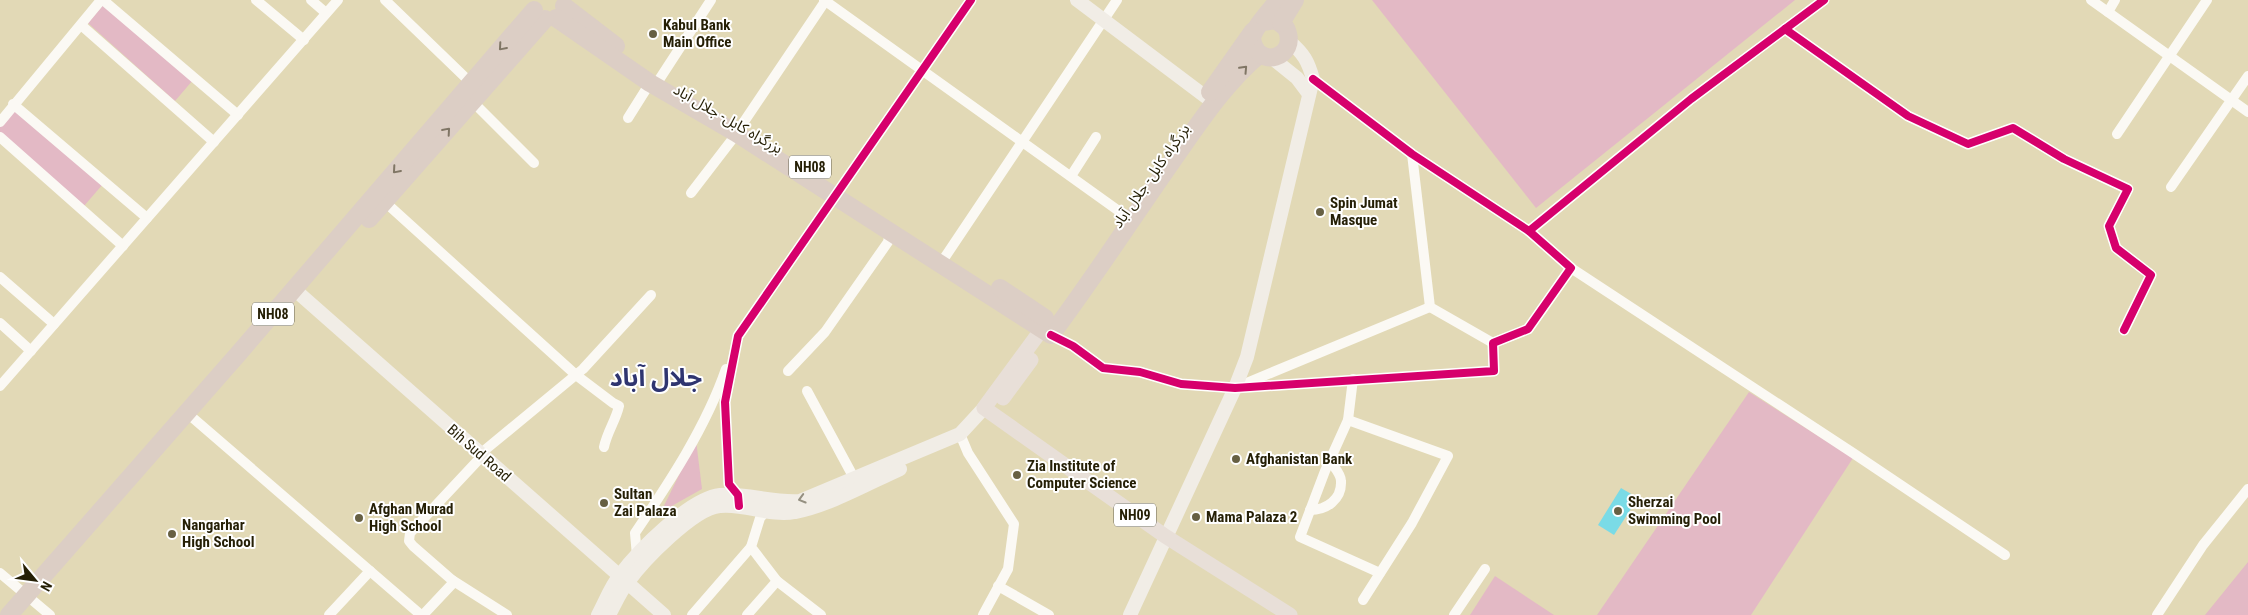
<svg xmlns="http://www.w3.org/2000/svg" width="2248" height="615" viewBox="0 0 2248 615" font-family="'Roboto Condensed','Noto Sans Arabic',sans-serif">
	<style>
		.green { fill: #e3b9c5 }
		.water { fill: #7adbe6 }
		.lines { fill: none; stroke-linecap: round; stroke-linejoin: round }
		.street { stroke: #fbf9f4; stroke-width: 10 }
		.secondary { stroke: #f1ede6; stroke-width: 14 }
		.primary { stroke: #e8dfd8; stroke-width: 15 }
		.highway { stroke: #dccec5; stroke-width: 18 }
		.cycleway-casing { stroke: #fff; stroke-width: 11 }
		.cycleway { stroke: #d6006c; stroke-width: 8 }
		.oneway { stroke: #807665 }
		.oneway2 { stroke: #959081 }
		.poi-dot { fill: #676043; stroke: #fff; stroke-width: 2 }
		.labels { text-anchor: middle; stroke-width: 4; stroke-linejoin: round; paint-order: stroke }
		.shield { fill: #fff; stroke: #666250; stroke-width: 1 }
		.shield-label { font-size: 14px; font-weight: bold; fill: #251f05 }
		.poi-label { font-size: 15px; font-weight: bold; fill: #251f05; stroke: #fff; text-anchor: start }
		.street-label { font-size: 15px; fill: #251f05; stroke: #fff }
		.town-label { font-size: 25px; font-weight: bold; fill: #2f3570; stroke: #fff }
	</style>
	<rect width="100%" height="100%" fill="#e2d9b6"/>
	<!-- green -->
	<g class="green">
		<path d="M1372,0H1795L1536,208Z"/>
		<path d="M104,4L193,80L175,101L88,23Z"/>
		<path d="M15,108L103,184L84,206L0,132V124Z"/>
		<path d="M1749,392L1853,458L1751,615H1597Z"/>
		<path d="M696,440L702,489L661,512Z"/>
		<path d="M2248,562V615H2205Z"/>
		<path d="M1495,576L1554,615H1470Z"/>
	</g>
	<!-- water -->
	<path class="water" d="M1621,488L1638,498L1614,535L1598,525Z"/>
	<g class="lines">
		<!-- street -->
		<g class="street">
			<path d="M103,0L238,115"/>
			<path d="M256,0L304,40"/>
			<path d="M311,0L326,13"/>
			<path d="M385,0L471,83"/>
			<path d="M824,0L1123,214"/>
			<path d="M2091,0L2248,112"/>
			<path d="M2108,12L2115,0"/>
			<path d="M81,25L214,142"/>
			<path d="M1785,29L1908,116L1968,144L2013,128L2064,159L2128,189L2109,226L2116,248L2151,275L2124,330"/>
			<path d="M1313,79L1412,154L1529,231L1691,99L1824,0"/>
			<path d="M655,86L711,0"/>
			<path d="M473,102L534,163"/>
			<path d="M13,104L147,218"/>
			<path d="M628,118L650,83"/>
			<path d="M0,122L101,0"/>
			<path d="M2117,134L2207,0"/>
			<path d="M0,137L123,246"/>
			<path d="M1412,154L1430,307L1493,343"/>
			<path d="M1071,176L1096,137"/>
			<path d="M2171,187L2248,76"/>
			<path d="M691,193L731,141L826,0"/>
			<path d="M385,202L576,375L613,403L619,406C616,420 607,432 604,447"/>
			<path d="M941,263L1117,0"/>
			<path d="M1571,268L1853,453L2005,555"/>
			<path d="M0,277L54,324"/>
			<path d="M0,323L31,351"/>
			<path d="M1051,335L1073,346L1103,368L1140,372L1181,384L1235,388L1494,371L1493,343L1528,329L1571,268L1529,231"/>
			<path d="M788,371L825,332L888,242L890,230"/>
			<path d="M1353,379L1348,420L1325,471L1300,537L1380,573"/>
			<path d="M1244,384L1430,307"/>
			<path d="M0,386L338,0"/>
			<path d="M807,391L854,478"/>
			<path d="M186,412L421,615"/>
			<path d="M1348,420L1448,456L1412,523L1363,600"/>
			<path d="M960,434L968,453L1014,524L1008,569L983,615"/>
			<path d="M738,499V495L729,484L725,402L738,336L971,0"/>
			<path d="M767,510L760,518L751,547L777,581L821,615"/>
			<path d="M1310,510C1326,510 1342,500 1341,481C1341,474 1334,467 1330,461"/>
			<path d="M637,556L635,533C669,483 706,427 726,369"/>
			<path d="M0,573L50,615"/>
			<path d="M998,586L1049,615"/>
			<path d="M329,615L370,571"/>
			<path d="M423,615L454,582L452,580"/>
			<path d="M507,615L452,580L413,546L409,541L410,533L482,456L480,454L583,369L651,295"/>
			<path d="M692,615L751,547"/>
			<path d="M747,615L777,581"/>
			<path d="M1454,615L1485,569"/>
			<path d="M2157,615L2203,545L2248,489"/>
		</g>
		<!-- secondary -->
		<g class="secondary">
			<path d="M1077,0L1206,97"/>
			<path d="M1272,58L1297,78L1309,94"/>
			<path d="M294,289L664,615"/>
			<path d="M598,615C605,602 611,586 620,575C638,551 690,498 720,495C747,493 773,503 800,501L960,434L984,408"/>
			<path d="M609,615C615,604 620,592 628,582C643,561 694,508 720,506C744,503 771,517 795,512C828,506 869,483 900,469"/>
			<path d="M1130,615L1235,388L1247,357L1313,79C1308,61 1304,54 1289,41"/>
		</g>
		<!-- primary -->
		<g class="primary">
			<path d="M1042,329L984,408L1165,536L1290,615"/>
			<path d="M1003,398L1031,360"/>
		</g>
		<!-- highway -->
		<g class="highway">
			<path d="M564,6L616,46"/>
			<path d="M556,18L650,83L736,133L1051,335C1093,279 1131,220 1171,163C1198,125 1224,84 1260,54"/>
			<path d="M1263,22L1276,20L1286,28C1300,58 1256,71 1252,38C1254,27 1270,11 1278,0"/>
			<path d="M1281,23L1295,0"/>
			<path d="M1210,92L1253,31"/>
			<path d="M369,219L545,19"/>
			<path d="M1000,288L1045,318"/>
			<path d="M9,615L239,353L534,10"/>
		</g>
		<!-- cycleway casing -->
		<g class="cycleway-casing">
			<g id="cycleway">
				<path d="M1785,29L1908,116L1968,144L2013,128L2064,159L2128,189L2109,226L2116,248L2151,275L2124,330"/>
				<path d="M1313,79L1412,154L1529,231L1691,99L1824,0"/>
				<path d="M1051,335L1073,346L1103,368L1140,372L1181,384L1235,388L1494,371L1493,343L1528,329L1571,268L1529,231"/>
				<path d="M739,506L738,495L729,484L725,402L738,336L971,0"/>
			</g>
		</g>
		<!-- cycleway -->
		<use href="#cycleway" class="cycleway"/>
	</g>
	<!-- one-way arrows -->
	<defs><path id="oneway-chevron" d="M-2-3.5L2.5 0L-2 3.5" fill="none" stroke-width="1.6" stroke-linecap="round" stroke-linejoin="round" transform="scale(1.25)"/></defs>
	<g class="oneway">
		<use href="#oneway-chevron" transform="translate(502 47) rotate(131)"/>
		<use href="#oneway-chevron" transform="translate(1244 69) rotate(-47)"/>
		<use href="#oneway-chevron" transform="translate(447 131) rotate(-49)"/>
		<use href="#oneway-chevron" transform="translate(396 170) rotate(131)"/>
	</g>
	<use class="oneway2" href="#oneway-chevron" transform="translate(802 499) rotate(164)"/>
	<!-- markers -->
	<g class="poi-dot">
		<circle cx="653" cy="34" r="5"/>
		<circle cx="1320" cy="212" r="5"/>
		<circle cx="1236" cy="459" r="5"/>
		<circle cx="1017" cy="475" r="5"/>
		<circle cx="604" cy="503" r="5"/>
		<circle cx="1618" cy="511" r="5"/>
		<circle cx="1196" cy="517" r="5"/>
		<circle cx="359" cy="518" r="5"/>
		<circle cx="172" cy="534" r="5"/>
	</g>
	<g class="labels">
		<!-- shield labels -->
		<g class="shield">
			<rect x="789" y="155.5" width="42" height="23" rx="4"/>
			<rect x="252" y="302.5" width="42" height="23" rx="4"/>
			<rect x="1114" y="503.5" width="42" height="23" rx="4"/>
		</g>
		<g class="shield-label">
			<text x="810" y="172">NH08</text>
			<text x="273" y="319">NH08</text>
			<text x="1135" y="520">NH09</text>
		</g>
		<!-- poi labels -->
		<g class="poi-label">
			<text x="663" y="30">Kabul Bank<tspan x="663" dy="17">Main Office</tspan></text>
			<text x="1330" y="208">Spin Jumat<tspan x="1330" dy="17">Masque</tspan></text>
			<text x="1246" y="464">Afghanistan Bank</text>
			<text x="1027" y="471">Zia Institute of<tspan x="1027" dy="17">Computer Science</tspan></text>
			<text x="614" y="499">Sultan<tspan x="614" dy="17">Zai Palaza</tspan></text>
			<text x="1628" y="507">Sherzai<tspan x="1628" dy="17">Swimming Pool</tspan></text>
			<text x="369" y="514">Afghan Murad<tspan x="369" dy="17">High School</tspan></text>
			<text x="1206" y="522">Mama Palaza 2</text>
			<text x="182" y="530">Nangarhar<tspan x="182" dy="17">High School</tspan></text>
		</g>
		<!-- street labels -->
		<g class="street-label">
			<text transform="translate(728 119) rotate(30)" y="5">بزرگراه کابل- جلال آباد</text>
			<text transform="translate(1151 176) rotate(-55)" y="5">بزرگراه کابل- جلال آباد</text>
			<text transform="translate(479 453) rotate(41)" y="5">Bih Sud Road</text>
		</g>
		<!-- town labels -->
		<g class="town-label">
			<text x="656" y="386">جلال آباد</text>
		</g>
	</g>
	<!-- north arrow -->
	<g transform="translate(35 580) rotate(119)" stroke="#ffffff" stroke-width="4" paint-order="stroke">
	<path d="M0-4L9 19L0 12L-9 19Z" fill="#251f05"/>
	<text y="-8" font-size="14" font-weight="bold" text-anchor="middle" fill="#251f05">N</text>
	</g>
</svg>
